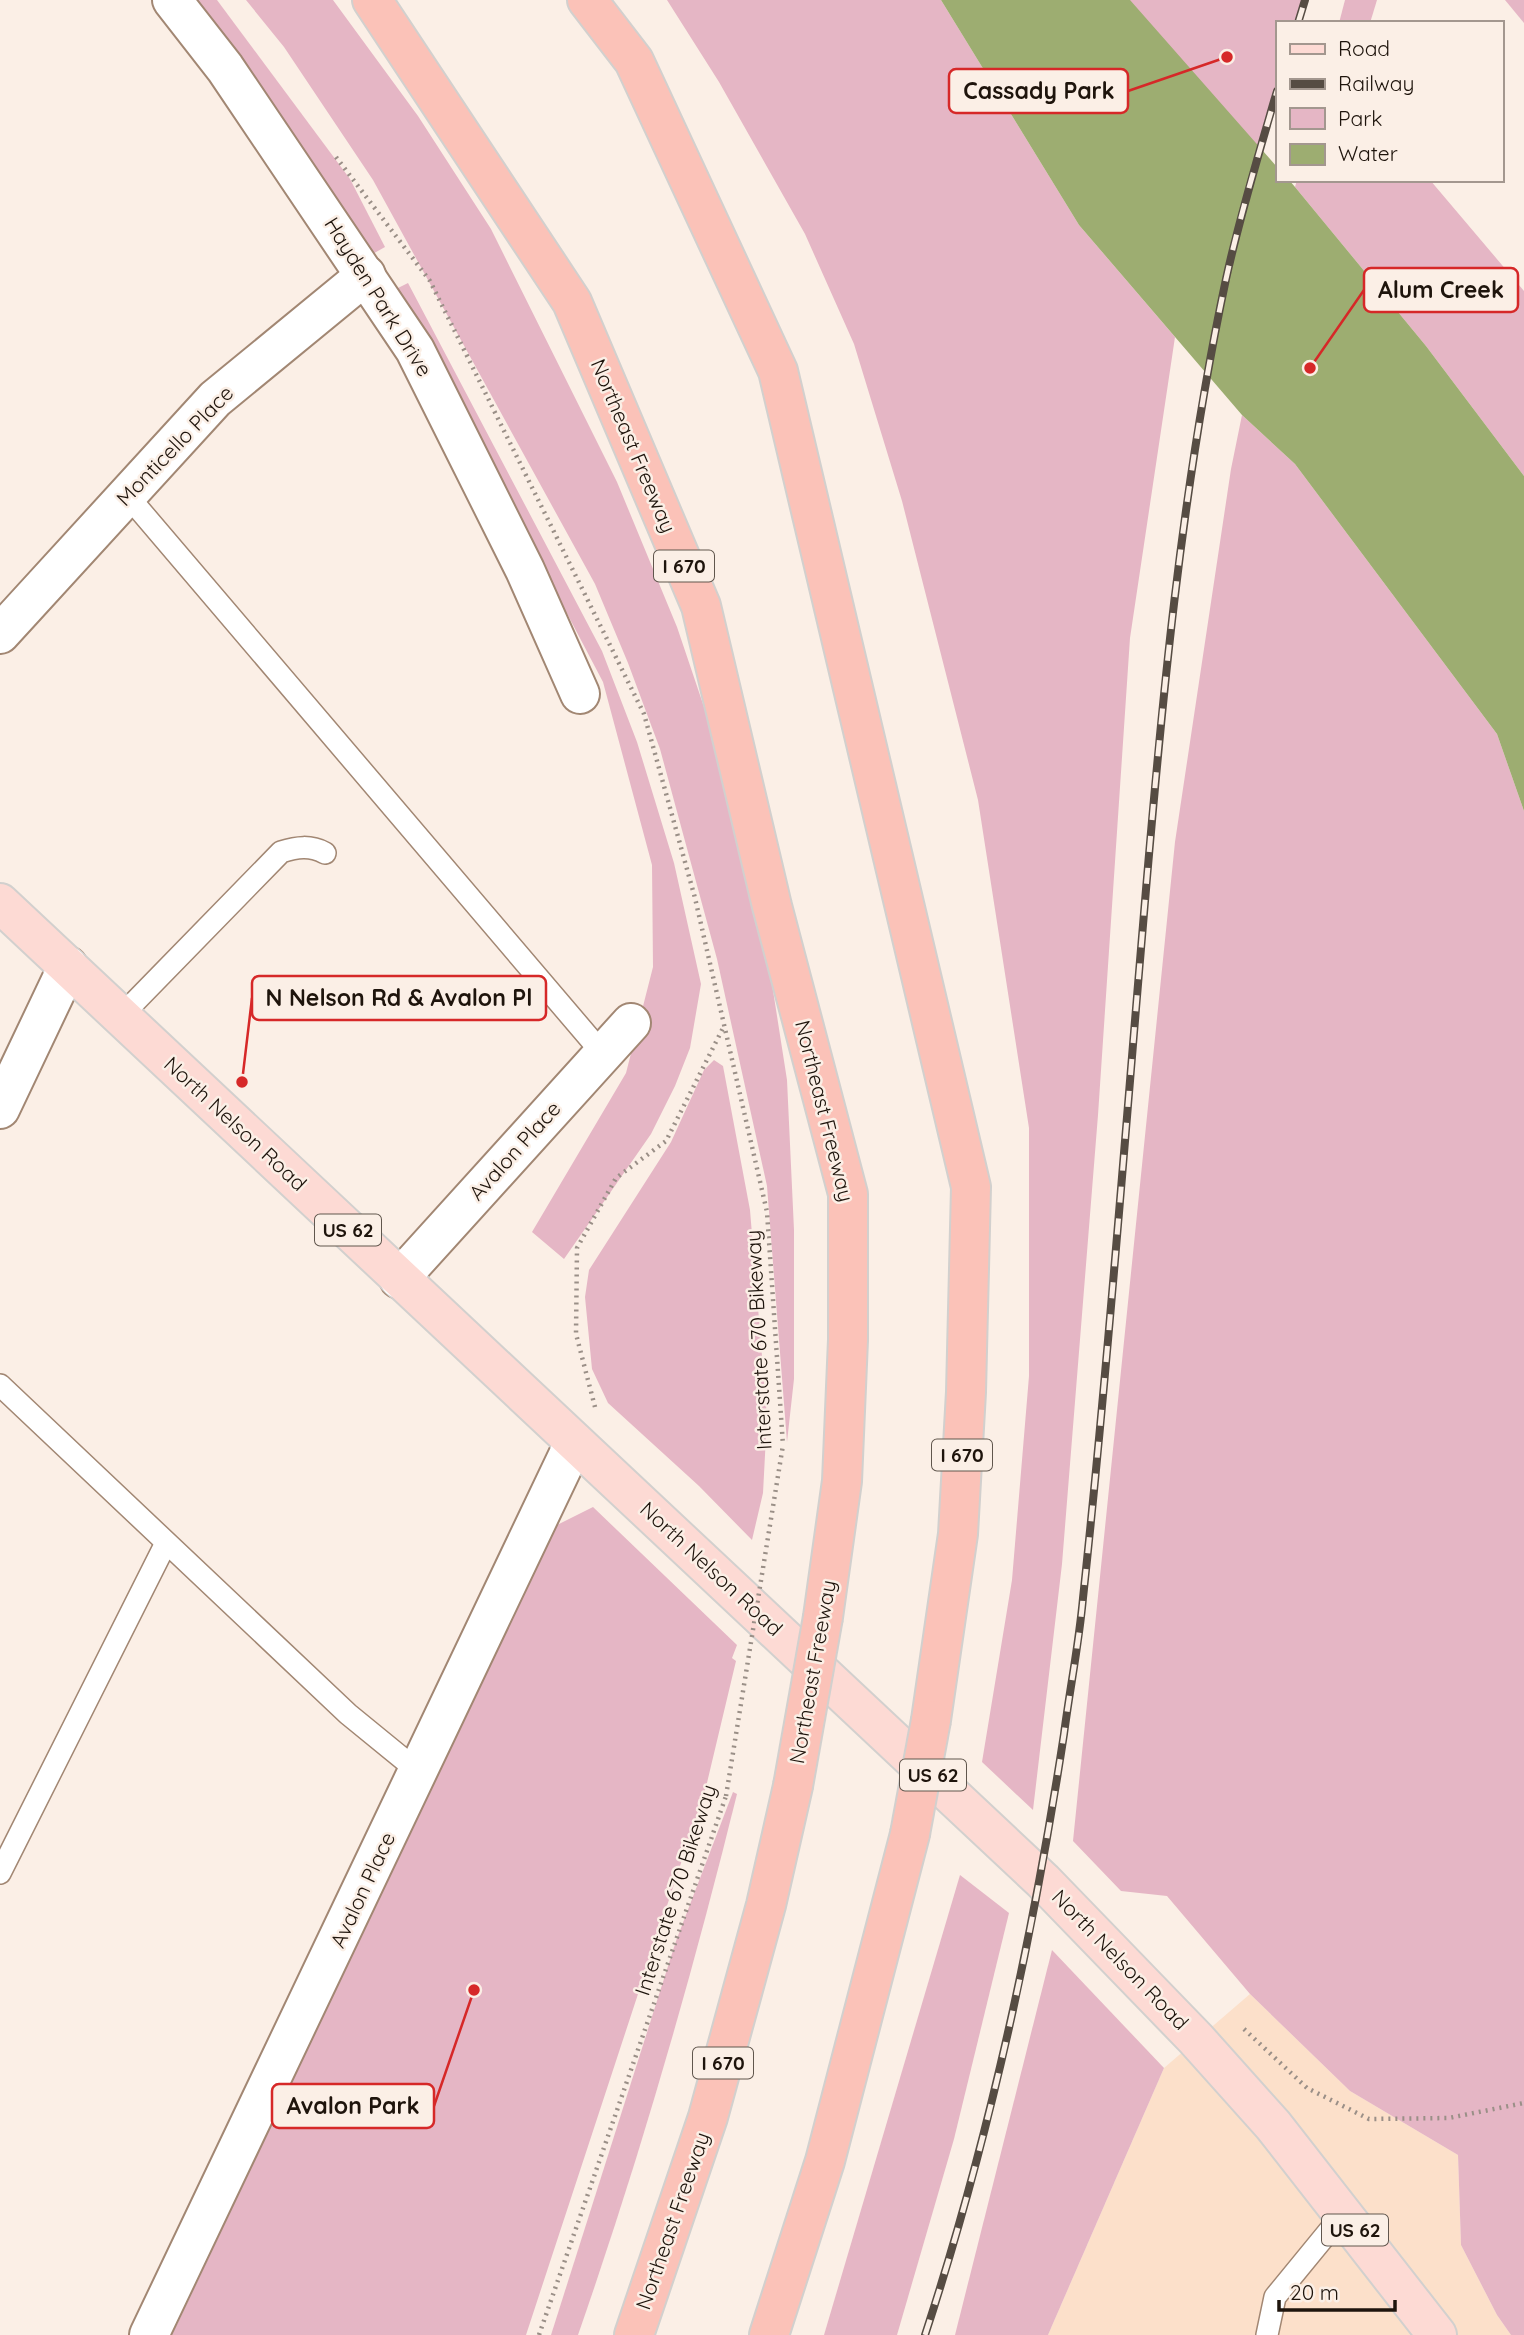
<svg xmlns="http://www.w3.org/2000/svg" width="1524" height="2335" viewBox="0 0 1524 2335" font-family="Quicksand,sans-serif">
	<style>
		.built { fill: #fce0ca }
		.green { fill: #e5b6c5 }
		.water { fill: #9dad71 }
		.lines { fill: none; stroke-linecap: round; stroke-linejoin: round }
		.service-casing { stroke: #a28773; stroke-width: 24 }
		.minor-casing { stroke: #a28773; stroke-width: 42 }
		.primary-casing { stroke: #d2d0ce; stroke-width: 42 }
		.motorway-casing { stroke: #d2d0ce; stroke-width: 42 }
		.path { stroke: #9a8f87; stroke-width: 4.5; stroke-dasharray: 2 5; stroke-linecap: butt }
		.service { stroke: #fff; stroke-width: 21 }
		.minor { stroke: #fff; stroke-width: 38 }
		.primary { stroke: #fddad4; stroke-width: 38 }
		.motorway { stroke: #fbc2b8; stroke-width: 38 }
		.rail-casing { stroke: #564c43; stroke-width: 8 }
		.rail { stroke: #fbefe6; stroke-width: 5; stroke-dasharray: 16; stroke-linecap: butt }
		.motorway-bridge-casing { stroke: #d2d0ce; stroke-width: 42; stroke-linecap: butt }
		.path-bridge { stroke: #9a8f87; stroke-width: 4.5; stroke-dasharray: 2 5; stroke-linecap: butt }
		.motorway-bridge { stroke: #fbc2b8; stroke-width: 38 }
		.labels { text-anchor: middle; stroke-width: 5; stroke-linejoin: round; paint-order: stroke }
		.shield { fill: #fbefe6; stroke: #60564d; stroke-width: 2 }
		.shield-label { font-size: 19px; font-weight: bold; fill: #1e140c }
		.street-label { font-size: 21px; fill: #1e140c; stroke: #fbefe6 }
		.leader { fill: none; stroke: #d62828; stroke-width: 2.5 }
		.callout-dot { fill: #d62828; stroke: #fbefe6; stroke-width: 2.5 }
		.callout { fill: #fbefe6; stroke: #d62828; stroke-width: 2.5 }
		.callout-label { font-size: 23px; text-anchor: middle; font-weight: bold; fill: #1e140c }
	</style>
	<rect width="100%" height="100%" fill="#fbefe6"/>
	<!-- built -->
	<path class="built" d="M1250,1994L1350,2091L1458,2155L1461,2245L1497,2315L1511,2335H1048L1164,2068Z"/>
	<!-- green -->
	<g class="green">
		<path d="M187,0H217L350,179L385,247L369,256Z"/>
		<path d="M246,0H333L418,116L491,229L617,482L677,627L726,772L762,920L787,1080L794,1230V1379L787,1442L767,1186L717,959L660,749L628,663L595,584L373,180L284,47Z"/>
		<path d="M667,0H941L1079,225L1175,337L1130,638L1098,1115L1062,1564L1033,1810L982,1762L1012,1580L1029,1376V1128L978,800L902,501L854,344L805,234L719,82Z"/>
		<path d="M1129,0H1305L1298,23H1277V91L1259,154Z"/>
		<path d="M1345,0H1377L1370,23H1339Z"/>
		<path d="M1505,0H1524V23Z"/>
		<path d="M1297,180H1430L1524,291V476L1426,346L1295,187Z"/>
		<path d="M408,283L602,651L637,742L674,863L701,984L690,1048L675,1086L651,1134L564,1259L532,1232L626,1073L653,967L652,865L603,682L467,423L390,292Z"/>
		<path d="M1242,415L1295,464L1497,734L1524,811V2335H1511L1497,2315L1461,2245L1458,2155L1350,2091L1250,1994L1167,1896L1121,1891L1073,1841L1175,842L1231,469Z"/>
		<path d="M714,1060L723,1066L750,1210L767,1417L763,1493L752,1540L699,1486L608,1403L592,1369L585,1297L589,1270L671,1142L704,1070Z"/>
		<path d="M593,1507L737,1645L732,1658L736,1661L706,1787L526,2335H172L555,1526Z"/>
		<path d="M733,1792L737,1794C692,1976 640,2157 578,2335H551L676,1941Z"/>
		<path d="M960,1875L1009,1913L954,2139L897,2335H824Z"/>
		<path d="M1052,1950L1164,2068L1048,2335H955Z"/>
	</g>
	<!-- water -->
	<path class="water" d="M941,0H1130L1277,167V180H1289L1295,187L1426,346L1524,476V811L1497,734L1295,464L1242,415L1079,225Z"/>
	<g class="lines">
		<!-- service casing -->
		<g class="service-casing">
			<g id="service">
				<path d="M127,495L603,1054"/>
				<path d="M121,1016L281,852C297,847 310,845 325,853"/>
				<path d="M0,1385L348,1714L419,1772"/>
				<path d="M0,1873L166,1543"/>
				<path d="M1267,2335L1275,2297L1343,2214"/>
			</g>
		</g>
		<!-- minor casing -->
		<g class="minor-casing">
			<g id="minor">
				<path d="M172,0L225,68L415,350L525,570L580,694"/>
				<path d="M0,634L215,399L366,275"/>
				<path d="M0,1109L68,966"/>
				<path d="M399,1279L631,1023"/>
				<path d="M149,2335L574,1443"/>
			</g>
		</g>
		<!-- primary casing -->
		<g class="primary-casing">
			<path id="primary" d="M0,903L1043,1881L1196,2039L1273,2125L1437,2335"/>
		</g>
		<!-- motorway casing -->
		<g class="motorway-casing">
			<g id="motorway">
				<path d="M372,0L572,302L701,606L772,906L848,1194V1340L842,1481L823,1617"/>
				<path d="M587,0L634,61L778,371L971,1187L966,1392L958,1534L931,1720"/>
				<path d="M634,2335L708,2117L766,1905L793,1786"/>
				<path d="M769,2335L825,2161L910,1834"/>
			</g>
		</g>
		<!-- path -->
		<g class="path">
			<path d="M336,157L430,281L644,714L695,898L767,1212L783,1445"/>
			<path d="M595,1407L576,1334L577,1248L616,1178L666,1141L724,1026"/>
			<path d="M1244,2029L1307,2088L1369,2119L1449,2118L1524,2103"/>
			<path d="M539,2335L726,1796"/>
		</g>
		<!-- service -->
		<use href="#service" class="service"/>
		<!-- minor -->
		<use href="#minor" class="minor"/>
		<!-- primary -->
		<use href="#primary" class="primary"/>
		<!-- motorway -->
		<use href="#motorway" class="motorway"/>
		<!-- rail casing -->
		<g class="rail-casing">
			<g id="rail">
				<path d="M1298,23L1305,0"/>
				<path d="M925,2335C989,2140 1033,1937 1064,1734C1070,1688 1079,1643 1083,1598C1107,1374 1124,1149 1143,925C1161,709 1181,491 1226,279C1240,215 1259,153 1277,91"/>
			</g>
		</g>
		<!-- rail -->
		<use href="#rail" class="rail"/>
		<!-- motorway-bridge casing -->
		<g class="motorway-bridge-casing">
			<g id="motorway-bridge">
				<path d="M793,1786L823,1617"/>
				<path d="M910,1834L931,1720"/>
			</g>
		</g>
		<!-- path-bridge -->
		<path class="path-bridge" d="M726,1796L783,1445"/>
		<!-- motorway-bridge -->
		<use href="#motorway-bridge" class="motorway-bridge"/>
	</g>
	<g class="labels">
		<!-- shield labels -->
		<g class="shield">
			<rect x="654" y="550.5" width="60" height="31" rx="5"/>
			<rect x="315" y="1214.5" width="66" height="31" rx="5"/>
			<rect x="932" y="1439.5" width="60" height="31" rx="5"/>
			<rect x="900" y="1759.5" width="66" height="31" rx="5"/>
			<rect x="693" y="2047.5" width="60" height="31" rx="5"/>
			<rect x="1322" y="2214.5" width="66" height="31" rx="5"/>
		</g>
		<g class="shield-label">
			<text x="684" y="573">I 670</text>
			<text x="348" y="1237">US 62</text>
			<text x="962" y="1462">I 670</text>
			<text x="933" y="1782">US 62</text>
			<text x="723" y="2070">I 670</text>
			<text x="1355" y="2237">US 62</text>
		</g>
		<!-- street labels -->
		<g class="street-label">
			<text transform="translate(378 297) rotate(58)" y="7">Hayden Park Drive</text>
			<text transform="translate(175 446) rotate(-46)" y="7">Monticello Place</text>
			<text transform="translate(633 446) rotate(67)" y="7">Northeast Freeway</text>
			<text transform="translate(824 1111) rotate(76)" y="7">Northeast Freeway</text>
			<text transform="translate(235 1124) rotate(43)" y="7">North Nelson Road</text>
			<text transform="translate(515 1151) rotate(-48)" y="7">Avalon Place</text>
			<text transform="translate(759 1340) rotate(-93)" y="7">Interstate 670 Bikeway</text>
			<text transform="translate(711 1569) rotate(43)" y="7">North Nelson Road</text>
			<text transform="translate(813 1672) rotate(-80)" y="7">Northeast Freeway</text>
			<text transform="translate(363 1890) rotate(-65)" y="7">Avalon Place</text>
			<text transform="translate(676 1890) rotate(-72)" y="7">Interstate 670 Bikeway</text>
			<text transform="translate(1120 1960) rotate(46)" y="7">North Nelson Road</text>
			<text transform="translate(673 2221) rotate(-71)" y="7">Northeast Freeway</text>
		</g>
	</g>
	<!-- callouts -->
	<path class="leader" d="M1227 57L1128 91M1310 368L1364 290M242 1082L252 998M474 1990L434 2106"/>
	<g class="callout-dot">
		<circle cx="1227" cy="57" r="7"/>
		<circle cx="1310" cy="368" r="7"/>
		<circle cx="242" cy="1082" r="7"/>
		<circle cx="474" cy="1990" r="7"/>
	</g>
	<g class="callout">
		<rect x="949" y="69" width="179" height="44" rx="7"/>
		<rect x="1364" y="268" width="154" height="44" rx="7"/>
		<rect x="252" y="976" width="294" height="44" rx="7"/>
		<rect x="272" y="2084" width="162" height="44" rx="7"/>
	</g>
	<g class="callout-label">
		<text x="1039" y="99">Cassady Park</text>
		<text x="1441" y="298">Alum Creek</text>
		<text x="399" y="1006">N Nelson Rd &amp; Avalon Pl</text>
		<text x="353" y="2114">Avalon Park</text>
	</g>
	<!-- legend -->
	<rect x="1276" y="21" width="228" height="161" fill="#fbefe6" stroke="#a3978f" stroke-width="2"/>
	<rect x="1290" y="44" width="35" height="10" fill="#fddad4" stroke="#a3978f" stroke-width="2"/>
	<text x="1338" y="56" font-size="21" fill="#1e140c">Road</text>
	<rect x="1290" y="79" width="35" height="10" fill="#564c43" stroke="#a3978f" stroke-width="2"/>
	<text x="1338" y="91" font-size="21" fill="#1e140c">Railway</text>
	<rect x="1290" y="108" width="35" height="21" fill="#e5b6c5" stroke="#a3978f" stroke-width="2"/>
	<text x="1338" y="126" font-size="21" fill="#1e140c">Park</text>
	<rect x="1290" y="144" width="35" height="21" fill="#9dad71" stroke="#a3978f" stroke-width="2"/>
	<text x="1338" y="161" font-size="21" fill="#1e140c">Water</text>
	<!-- scale -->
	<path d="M1279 2300v10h116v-10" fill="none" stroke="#1e140c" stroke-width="3.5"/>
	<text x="1290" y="2300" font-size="21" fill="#1e140c" stroke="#fbefe6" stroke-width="5" paint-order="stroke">20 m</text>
</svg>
